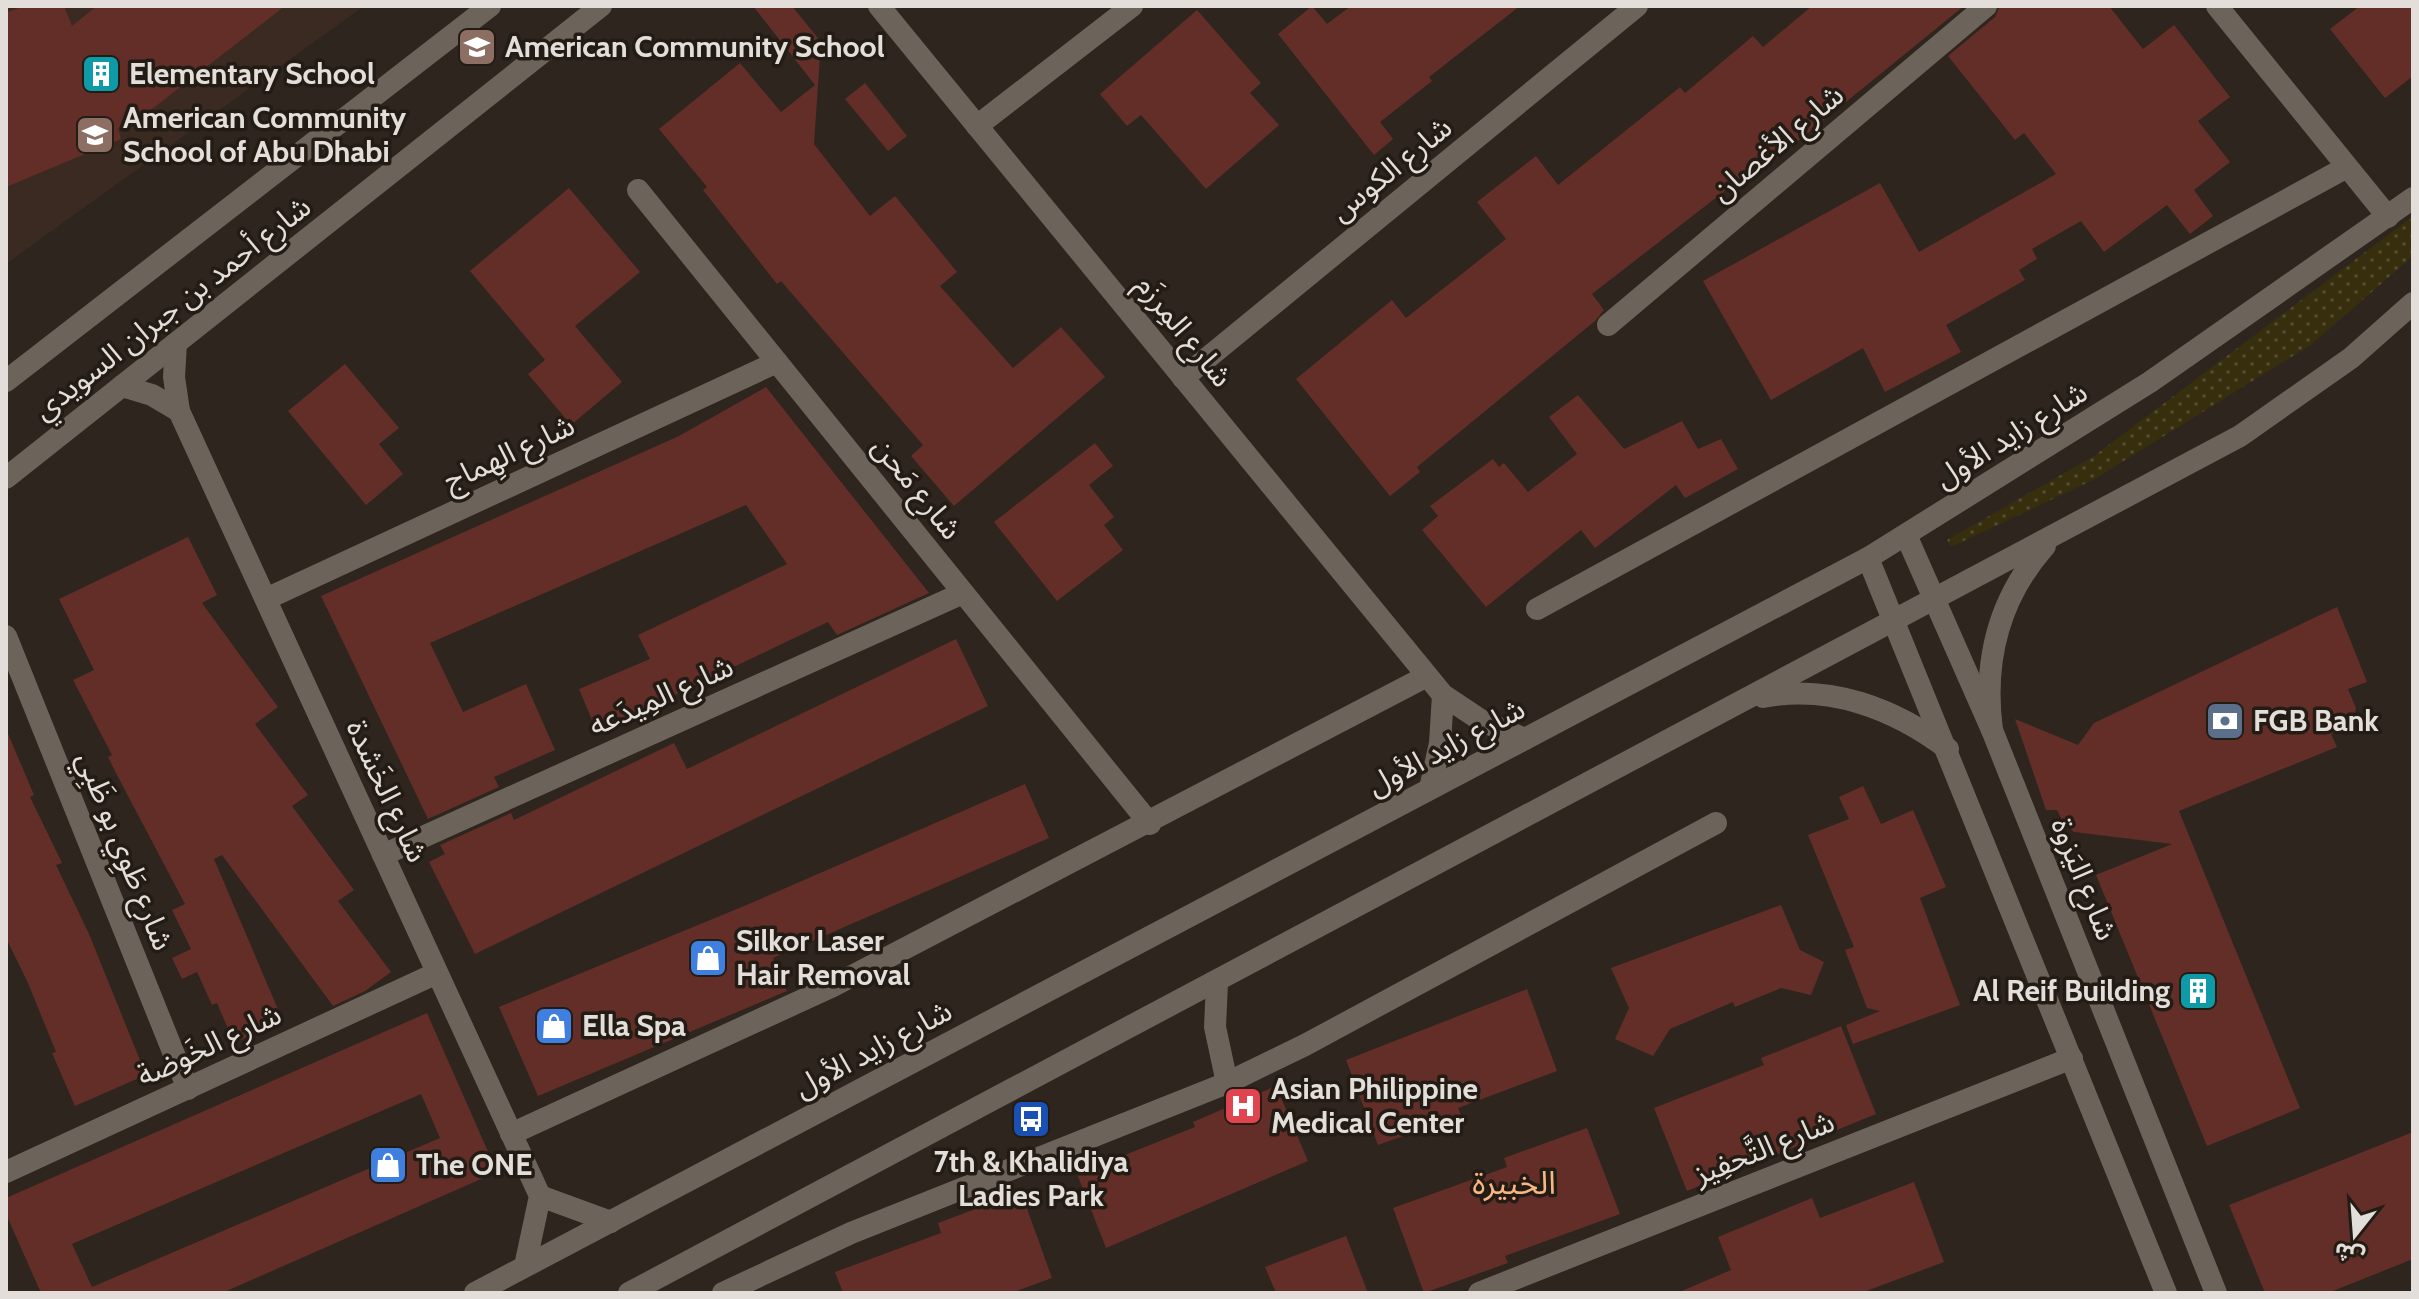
<svg xmlns="http://www.w3.org/2000/svg" width="2419" height="1299" viewBox="0 0 2419 1299" font-family="Cabin,'Noto Sans Arabic',sans-serif">
	<style>
		.education { fill: #3b2a21 }
		.sand { fill: url(#sand-dots) }
		.building { fill: #632e28; fill-rule: evenodd }
		.lines { fill: none; stroke-linecap: round; stroke-linejoin: round }
		.minor { stroke: #6c635b; stroke-width: 22 }
		.tertiary { stroke: #6c635b; stroke-width: 22 }
		.secondary { stroke: #6c635b; stroke-width: 22 }
		.labels { text-anchor: middle; stroke-width: 7; stroke-linejoin: round; paint-order: stroke }
		.poi-label { font-size: 30px; font-weight: bold; fill: #e3ded9; stroke: #231c15; text-anchor: start }
		.street-label { font-size: 30px; fill: #e3ded9; stroke: #231c15 }
		.neighbourhood-label { font-size: 32px; fill: #f7b684; stroke: #231c15 }
	</style>
	<defs>
		<pattern id="sand-dots" width="8" height="8" patternUnits="userSpaceOnUse" patternTransform="scale(2)"><rect width="8" height="8" fill="#362e0d"/><path d="M2 2h.1M6 6h.1" fill="none" stroke="#534c30" stroke-width="1.8" stroke-linecap="round"/></pattern>
	</defs>
	<rect width="100%" height="100%" fill="#2d251e"/>
	<!-- education -->
	<path class="education" d="M6,6H364L6,264Z"/>
	<!-- sand -->
	<path class="sand" d="M2413,216V256L2312,344L2093,480L1951,547L1947,540L2094,456Z"/>
	<!-- building -->
	<g class="building">
		<path d="M23,6H64L72,26L97,6H285L134,123L118,128L121,139L6,187V13Z"/>
		<path d="M753,6H792L821,42L814,144L870,216L895,196L957,272L940,286L1013,368L1061,327L1105,377L954,506L911,456L923,445L781,281L777,284L703,190L707,187L659,129L740,63L781,112L815,85Z"/>
		<path d="M1312,6L1327,24L1351,6H1520L1429,77L1432,81L1380,122L1393,139L1374,155L1278,34Z"/>
		<path d="M1812,6H1964L1766,167L1762,162L1592,294L1604,310L1595,321L1417,467L1420,472L1390,496L1296,379L1392,300L1406,318L1506,239L1477,202L1536,156L1558,185L1680,87L1685,93L1753,36L1763,47Z"/>
		<path d="M2000,6H2109L2143,49L2174,25L2230,97L2198,121L2230,162L2194,190L2213,216L2190,234L2167,205L2104,252L2081,221L2032,249L2037,259L2019,270L2025,280L1946,325L1961,352L1885,392L1863,348L1771,400L1703,281L1880,183L1919,252L2056,174L2024,133L2015,140L1948,56L1995,17Z"/>
		<path d="M2360,6H2413V76L2385,98L2330,29Z"/>
		<path d="M1197,10L1261,83L1250,93L1279,125L1206,189L1141,115L1127,126L1100,94Z"/>
		<path d="M865,83L907,136L888,151L845,99Z"/>
		<path d="M569,188L640,272L575,326L622,382L571,425L528,374L545,360L470,271Z"/>
		<path d="M345,364L399,428L379,444L403,474L366,505L288,411Z"/>
		<path d="M766,387L929,593L837,635L828,622L597,732L579,689L650,659L638,635L787,564L746,505L430,643L463,712L526,684L555,750L494,777L499,787L428,819L321,596L679,436Z"/>
		<path d="M1578,395L1624,449L1682,421L1698,449L1721,439L1738,469L1685,498L1676,485L1595,548L1581,530L1486,607L1422,530L1438,516L1430,506L1493,459L1499,467L1504,463L1528,492L1577,454L1549,417Z"/>
		<path d="M1095,443L1113,466L1089,485L1114,517L1104,525L1123,550L1057,601L994,522Z"/>
		<path d="M188,537L217,595L202,603L278,707L255,724L308,795L292,806L354,890L338,901L391,972L365,991L333,1006L222,855L214,859L283,1021L234,1043L217,1003L212,1005L197,972L182,979L172,958L191,949L172,910L185,904L118,777L108,757L112,755L73,680L94,670L59,599Z"/>
		<path d="M2337,607L2367,682L2348,689L2356,708L2354,718L2347,727L2331,734L2337,747L2179,811L2300,1108L2207,1146L2096,875L2172,844L2074,832L2063,822L2057,810H2046L2015,719L2078,745L2094,723Z"/>
		<path d="M956,639L988,706L475,954L429,862L445,854L440,845L511,813L514,820L674,743L687,769Z"/>
		<path d="M6,729L34,795L30,797L62,863L56,865L89,934L146,1075L75,1106L52,1053L56,1052L28,983L6,938Z"/>
		<path d="M1025,784L1049,838L773,958L787,991L538,1096L499,1007L749,904Z"/>
		<path d="M1863,786L1881,824L1913,810L1946,887L1920,898L1960,1005L1853,1044L1846,1025L1880,1011L1867,1008L1845,950L1854,947L1808,835L1849,819L1839,797Z"/>
		<path d="M1781,905L1800,950L1824,962L1811,995L1781,988L1735,1007L1733,1002L1670,1029L1653,1056L1615,1039L1629,1008L1611,968Z"/>
		<path d="M1527,989L1557,1071L1458,1108L1461,1115L1378,1145L1346,1060Z"/>
		<path d="M427,1013L497,1172L222,1293H41L6,1214V1198ZM421,1094L440,1138L92,1287L72,1244Z"/>
		<path d="M1841,1026L1876,1114L1687,1191L1654,1108L1764,1065L1761,1058Z"/>
		<path d="M1276,1086L1308,1161L1106,1248L1077,1174L1195,1127L1193,1122Z"/>
		<path d="M1587,1128L1620,1214L1505,1256L1508,1263L1424,1293L1393,1208L1507,1167L1504,1158Z"/>
		<path d="M2413,1132V1259L2328,1293H2265L2229,1205Z"/>
		<path d="M1914,1182L1944,1262L1861,1293H1677L1731,1270L1718,1237L1812,1198L1820,1218Z"/>
		<path d="M1021,1192L1052,1278L1011,1293H843L835,1272L941,1233L938,1223Z"/>
		<path d="M1346,1236L1368,1293H1276L1265,1267Z"/>
	</g>
	<g class="lines">
		<!-- minor -->
		<g class="minor">
			<path d="M879,6L1443,695L1482,721L1525,739"/>
			<path d="M2217,6L2388,217"/>
			<path d="M977,126L1132,6"/>
			<path d="M638,190L1150,824"/>
			<path d="M1608,325L1986,6"/>
			<path d="M176,343L174,377L179,411L540,1196L525,1266"/>
			<path d="M1183,378L1637,6"/>
			<path d="M122,386L152,395L179,411"/>
			<path d="M266,599L777,362"/>
			<path d="M1537,609L2347,167"/>
			<path d="M6,636L188,1089"/>
			<path d="M1430,789L1440,743L1443,695"/>
			<path d="M383,855L963,593"/>
			<path d="M1217,983L1215,1027L1227,1083"/>
			<path d="M511,1134L833,986L1427,676"/>
			<path d="M6,1172L437,973"/>
			<path d="M540,1196L611,1222"/>
			<path d="M723,1293L851,1233L1227,1083L1305,1045L1716,823"/>
			<path d="M1479,1293L2072,1058"/>
		</g>
		<!-- tertiary -->
		<g class="tertiary">
			<path d="M6,381L490,6"/>
			<path d="M6,478L601,6"/>
			<path d="M1906,535L1992,730L2216,1293"/>
			<path d="M1868,558L2166,1293"/>
		</g>
		<!-- secondary -->
		<g class="secondary">
			<path d="M1763,697C1831,684 1895,709 1948,749"/>
			<path d="M1992,730C1983,661 1999,598 2045,546"/>
			<path d="M475,1293L1868,558L2150,382L2413,198"/>
			<path d="M629,1293L2240,436L2351,358L2413,303"/>
		</g>
	</g>
	<!-- icons -->
	<defs>
		<g id="school-square" transform="scale(2)"><rect x="-9" y="-9" width="18" height="18" rx="4" fill="#8d6e63" stroke="#231c15"/><path d="M0-5L7-2L0 1L-7-2ZM-4 1L0 2.5L4 1V4Q0 6-4 4Z" fill="#fff"/></g>
		<g id="building-square" transform="scale(2)"><rect x="-9" y="-9" width="18" height="18" rx="4" fill="#0f9aa8" stroke="#231c15"/><path d="M-4-6H4V6H1V3H-1V6H-4ZM-2.5-4.3h1.7v1.8h-1.7ZM.8-4.3h1.7v1.8H.8ZM-2.5-1h1.7V.8h-1.7ZM.8-1h1.7V.8H.8Z" fill="#fff"/></g>
		<g id="bank-square" transform="scale(2)"><rect x="-9" y="-9" width="18" height="18" rx="4" fill="#5c6f8a" stroke="#231c15"/><path d="M-6-4H6V4H-6ZM0-2.3a2.3 2.3 0 1 0 0 4.6a2.3 2.3 0 1 0 0-4.6Z" fill="#fff"/></g>
		<g id="shop-square" transform="scale(2)"><rect x="-9" y="-9" width="18" height="18" rx="4" fill="#3f7fe0" stroke="#231c15"/><path d="M-5-2.5h2.3a2.7 3.5 0 0 1 5.4 0H5L5.5 6h-11ZM-1.5-2.5h3a1.5 2.3 0 0 0-3 0Z" fill="#fff"/></g>
		<g id="hospital-square" transform="scale(2)"><rect x="-9" y="-9" width="18" height="18" rx="4" fill="#e0444e" stroke="#231c15"/><path d="M-5-5h3v3.5h4V-5h3V5h-3V1.5h-4V5h-3Z" fill="#fff"/></g>
		<g id="bus-square" transform="scale(2)"><rect x="-9" y="-9" width="18" height="18" rx="4" fill="#1a4fb4" stroke="#231c15"/><path d="M-5-6H5V4H4V6H2V4H-2V6H-4V4H-5ZM-3.5-4V0h7V-4ZM-3.5 1.2v1.5H-2V1.2ZM2 1.2v1.5H3.5V1.2Z" fill="#fff"/></g>
	</defs>
	<g fill-rule="evenodd">
		<use href="#school-square" x="477" y="47"/>
		<use href="#building-square" x="101" y="74"/>
		<use href="#school-square" x="95" y="135"/>
		<use href="#bank-square" x="2225" y="721"/>
		<use href="#shop-square" x="708" y="958"/>
		<use href="#building-square" x="2198" y="991"/>
		<use href="#shop-square" x="554" y="1026"/>
		<use href="#hospital-square" x="1243" y="1106"/>
		<use href="#bus-square" x="1031" y="1119"/>
		<use href="#shop-square" x="388" y="1165"/>
	</g>
	<g class="labels">
		<!-- poi labels -->
		<g class="poi-label">
			<text x="505" y="57">American Community School</text>
			<text x="129" y="84">Elementary School</text>
			<text x="123" y="128">American Community<tspan x="123" dy="34">School of Abu Dhabi</tspan></text>
			<text x="2253" y="731">FGB Bank</text>
			<text x="736" y="951">Silkor Laser<tspan x="736" dy="34">Hair Removal</tspan></text>
			<text x="2170" y="1001" text-anchor="end">Al Reif Building</text>
			<text x="582" y="1036">Ella Spa</text>
			<text x="1271" y="1099">Asian Philippine<tspan x="1271" dy="34">Medical Center</tspan></text>
			<text x="1031" y="1172" text-anchor="middle">7th &amp; Khalidiya<tspan x="1031" dy="34">Ladies Park</tspan></text>
			<text x="416" y="1175">The ONE</text>
		</g>
		<!-- street labels -->
		<g class="street-label">
			<text transform="translate(1777 143) rotate(-40)" y="10">شارع الأغصان</text>
			<text transform="translate(1391 169) rotate(-39)" y="10">شارع الكوس</text>
			<text transform="translate(172 308) rotate(-38)" y="10">شارع أحمد بن جبران السويدي</text>
			<text transform="translate(1184 331) rotate(51)" y="10">شارع المِرزَم</text>
			<text transform="translate(2011 435) rotate(-32)" y="10">شارع زايد الأول</text>
			<text transform="translate(509 453) rotate(-25)" y="10">شارع الهِماج</text>
			<text transform="translate(917 488) rotate(51)" y="10">شارع مَحن</text>
			<text transform="translate(661 696) rotate(-24)" y="10">شارع المِيدَعه</text>
			<text transform="translate(1446 747) rotate(-28)" y="10">شارع زايد الأول</text>
			<text transform="translate(387 791) rotate(65)" y="10">شارع الخَشدة</text>
			<text transform="translate(125 851) rotate(68)" y="10">شارع طَوِي بو ظَبِي</text>
			<text transform="translate(2084 879) rotate(68)" y="10">شارع اليَزوة</text>
			<text transform="translate(209 1045) rotate(-25)" y="10">شارع الخَوضة</text>
			<text transform="translate(873 1049) rotate(-28)" y="10">شارع زايد الأول</text>
			<text transform="translate(1764 1148) rotate(-22)" y="10">شارع التَّحفِيز</text>
		</g>
		<!-- neighbourhood labels -->
		<g class="neighbourhood-label">
			<text x="1514" y="1194">الخبيرة</text>
		</g>
	</g>
	<!-- border -->
	<rect width="2419" height="1299" fill="none" stroke="#e3ded9" stroke-width="16"/>
	<!-- north arrow -->
	<g transform="translate(2355 1235) rotate(197)" stroke="#231c15" stroke-width="6" paint-order="stroke">
	<path d="M0-6L14 30L0 20L-14 30Z" fill="#e3ded9"/>
	<text y="-12" font-size="22" font-weight="bold" text-anchor="middle" fill="#e3ded9">ش</text>
	</g>
</svg>
